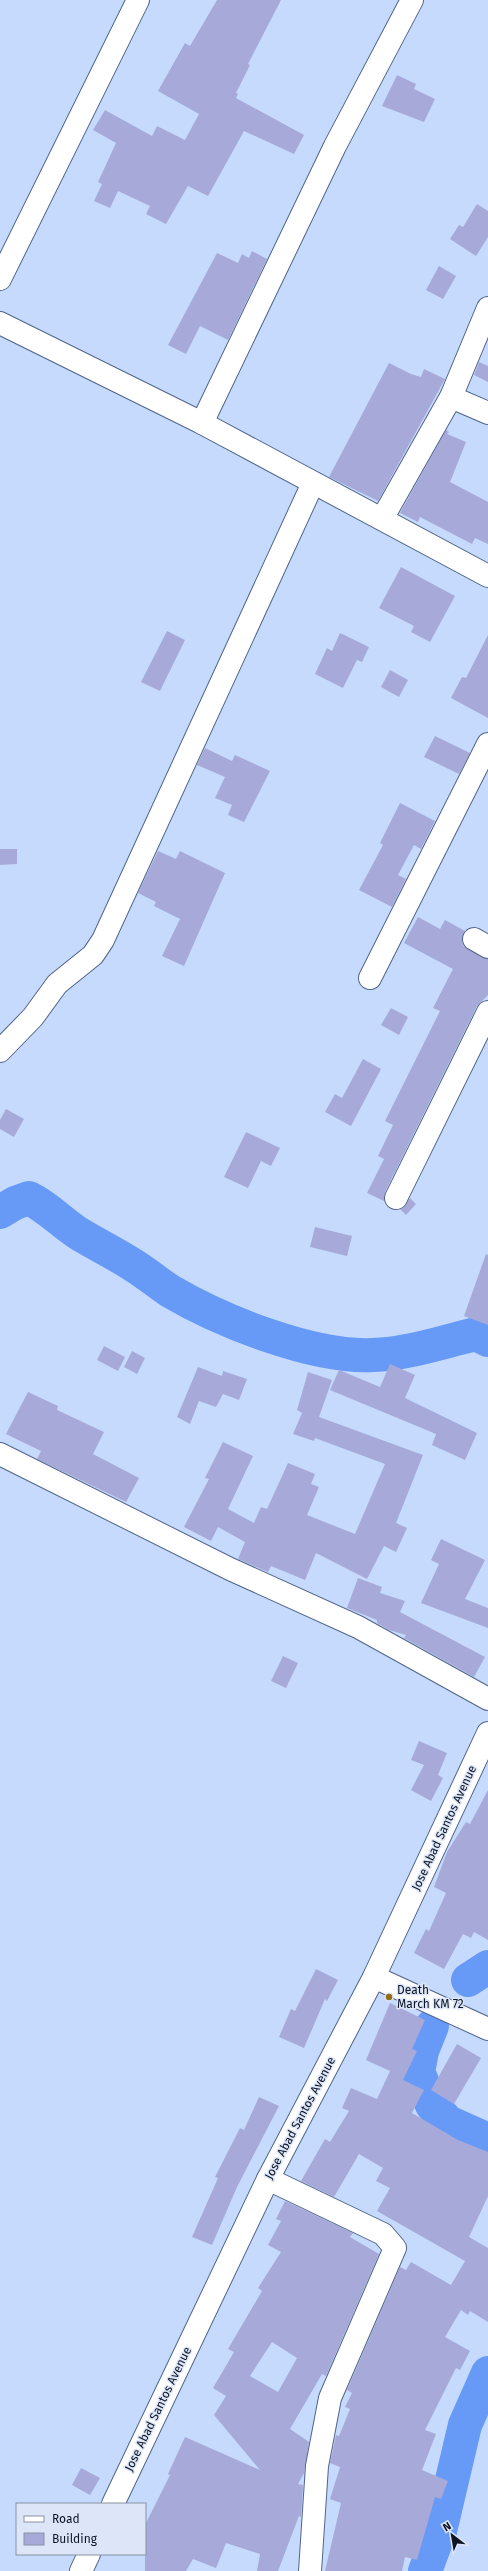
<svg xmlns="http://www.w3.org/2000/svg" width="488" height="2571" viewBox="0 0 488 2571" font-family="'Fira Sans',sans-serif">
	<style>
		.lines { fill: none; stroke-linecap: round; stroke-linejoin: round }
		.river { stroke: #6799f6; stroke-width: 34 }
		.building { fill: #a7aad8; fill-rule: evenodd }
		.minor-casing { stroke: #50658b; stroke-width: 24 }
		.highway-casing { stroke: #50658b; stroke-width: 24 }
		.minor { stroke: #fff; stroke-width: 22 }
		.highway { stroke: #fff; stroke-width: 22 }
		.poi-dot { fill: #946d17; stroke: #dce6f8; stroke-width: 1.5 }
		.labels { text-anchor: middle; stroke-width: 3; stroke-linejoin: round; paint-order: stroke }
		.street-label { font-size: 12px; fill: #0d1524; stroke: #dce6f8 }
		.poi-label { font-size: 12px; fill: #0d1524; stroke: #dce6f8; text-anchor: start }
	</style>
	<rect width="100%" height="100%" fill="#c5dafd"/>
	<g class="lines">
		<!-- river -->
		<g class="river">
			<path d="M0,1212L15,1203L29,1198C49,1208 63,1224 81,1235C98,1245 116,1254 133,1265C146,1273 158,1283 170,1291C221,1321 313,1358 373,1355C408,1354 442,1342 476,1334L488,1340"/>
			<path d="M468,1980L488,1967"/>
			<path d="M432,2026L422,2051L418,2072L432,2105L448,2122L488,2140"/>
			<path d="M425,2571L440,2531L465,2425L488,2373"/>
		</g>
	</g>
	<!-- building -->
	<g class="building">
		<path d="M217,0H281L248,64L250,65L236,93L238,94L236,98L304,135L294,154L244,131L208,196L188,186L166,224L146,214L150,206L118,191L110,208L94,201L102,184L98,182L116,143L93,130L105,110L152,136L157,126L185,140L199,114L158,91L185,43L190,46Z"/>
		<path d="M397,75L416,84L414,89L435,99L424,122L382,106Z"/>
		<path d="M477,204L488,211V237L476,256L450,239L459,225L463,227Z"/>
		<path d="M252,251L267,259L228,340L200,326L186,354L168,345L217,253L238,263L242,254L249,258Z"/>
		<path d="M439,266L456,276L443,299L426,290Z"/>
		<path d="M479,362L488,366V382L474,375Z"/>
		<path d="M389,363L411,374L421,377L424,369L445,379L378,501L329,477Z"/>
		<path d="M446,430L449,432L447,434L466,442L450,482L488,502V544L475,538L472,544L420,517L418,522L400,513Z"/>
		<path d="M401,567L455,596L430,642L411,632L414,626L379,608Z"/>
		<path d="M167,631L185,640L160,691L141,682Z"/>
		<path d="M340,633L369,647L362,662L357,660L343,688L315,674L327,648L332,651Z"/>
		<path d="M488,635V718L451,698L462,677L466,678Z"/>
		<path d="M390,670L408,680L399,697L381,687Z"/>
		<path d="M435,736L470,753L459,774L424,757Z"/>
		<path d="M205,748L232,761L235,755L270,771L244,822L228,815L232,805L215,798L225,777L197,765Z"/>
		<path d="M400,803L435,821L421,849L414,845L398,875L406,879L392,907L359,890L383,845L380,843Z"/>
		<path d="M0,849H17V864L0,865Z"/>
		<path d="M158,851L176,859L180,851L225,873L184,966L162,956L180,919L154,906L156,902L138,893Z"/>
		<path d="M418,917L440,929L445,920L465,931L462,939L463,946L488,959V995L477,1006L385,1192L384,1201L367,1193L384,1159L378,1156L393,1125L385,1121L440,1011L433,1008L453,969L404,943Z"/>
		<path d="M391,1008L408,1017L399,1035L381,1025Z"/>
		<path d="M363,1059L381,1069L351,1126L325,1112L335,1094L342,1098Z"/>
		<path d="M6,1109L24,1119L14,1137L0,1129V1120Z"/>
		<path d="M246,1132L280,1148L271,1166L261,1161L248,1188L224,1177Z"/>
		<path d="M410,1198L416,1204L406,1215L400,1209Z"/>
		<path d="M315,1227L352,1236L347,1256L310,1247Z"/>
		<path d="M486,1254L488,1255V1325L464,1316Z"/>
		<path d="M104,1346L125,1357L118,1371L97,1360Z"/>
		<path d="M132,1351L145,1358L137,1374L124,1367Z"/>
		<path d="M390,1364L415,1375L405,1398L477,1433L465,1460L432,1445L436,1434L330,1390L339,1370L380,1387Z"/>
		<path d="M198,1367L222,1376L223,1371L247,1379L239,1400L223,1394L216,1407L199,1401L190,1424L177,1417Z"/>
		<path d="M308,1372L332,1380L319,1417L423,1455L396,1523L407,1528L396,1552L384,1546L367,1579L316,1553L305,1580L271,1566L268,1572L238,1559L245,1542L218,1527L211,1541L184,1527L209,1479L205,1478L223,1442L253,1456L228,1509L254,1523L261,1507L267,1509L288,1463L315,1474L311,1484L319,1487L307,1515L355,1534L385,1464L315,1438L314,1441L293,1434L302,1413L297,1410Z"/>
		<path d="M28,1392L58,1406L57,1410L104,1432L93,1454L139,1478L126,1502L37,1459L41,1451L6,1434Z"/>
		<path d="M441,1539L485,1560L465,1599L488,1608V1628L421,1603L439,1564L431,1560Z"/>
		<path d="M358,1578L382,1587L380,1593L405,1601L400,1612L485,1657L474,1677L404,1638L406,1635L389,1630L377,1623V1620L347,1608Z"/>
		<path d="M283,1656L298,1663L286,1688L271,1681Z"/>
		<path d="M419,1741L447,1753L438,1775L443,1778L431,1801L411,1790L424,1765L411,1760Z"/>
		<path d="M488,1790V1940L474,1932L471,1938L463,1934L444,1969L414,1953L426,1929L429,1931L446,1893L434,1887L447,1852L466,1822L470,1824Z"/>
		<path d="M316,1969L338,1980L327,2001L325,1999L304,2048L279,2037L291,2009L295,2011Z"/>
		<path d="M390,2003L425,2020L412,2049L417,2051L403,2080L424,2090L412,2113L458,2140L488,2152V2196L469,2237L488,2248V2322L470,2311L468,2315L461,2310L445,2337L470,2351L460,2370L456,2368L425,2430L436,2434L422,2470L448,2481L441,2499L435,2497L417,2560L405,2557L402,2571H325L341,2503L330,2499L340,2467L330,2463L336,2435L339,2436L350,2409L345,2407L352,2393L347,2390L400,2267L406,2270L411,2262L451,2285L465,2261L377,2211L390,2188L376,2181L383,2168L359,2154L334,2197L301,2181L325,2139L330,2142L349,2111L342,2108L351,2088L377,2099L390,2071L366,2060Z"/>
		<path d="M457,2044L481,2058L454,2104L431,2090Z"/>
		<path d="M259,2097L279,2106L237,2187L212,2245L192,2237L218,2178L215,2177L240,2128L244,2130Z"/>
		<path d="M285,2201L353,2233L350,2237L379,2254L326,2376L322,2374L290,2429L309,2442L304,2473L298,2484L303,2485L301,2517L299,2516L278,2571H257L260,2554L226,2543L216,2568L193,2559L186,2571H145V2525L170,2475L168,2474L185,2437L260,2470L214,2415L226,2396L213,2388L234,2352L228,2349L262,2291L258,2288L281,2252L268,2245L281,2221L276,2219ZM272,2342L297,2358L278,2392L250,2376Z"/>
		<path d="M81,2468L100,2478L90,2495L72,2485Z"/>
	</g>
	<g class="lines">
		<!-- minor casing -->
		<g class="minor-casing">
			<g id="minor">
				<path d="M0,279L138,0"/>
				<path d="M0,323L202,423L488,576"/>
				<path d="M451,397L488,413"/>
				<path d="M202,423L335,146L412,0"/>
				<path d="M382,519L451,397L488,308"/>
				<path d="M474,939L488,947"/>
				<path d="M370,978L488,744"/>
				<path d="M0,1051L33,1017L57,984L93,955L103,940L313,483"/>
				<path d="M396,1198L488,1012"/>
				<path d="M0,1454L230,1569L358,1627L488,1699"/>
				<path d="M374,1977L488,2029"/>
				<path d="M268,2179L383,2234L395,2248L330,2398L317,2466L310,2571"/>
			</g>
		</g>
		<!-- highway casing -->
		<g class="highway-casing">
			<g id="highway">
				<path d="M113,2504L268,2179L374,1977L488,1733"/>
				<path d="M81,2571L89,2554"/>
			</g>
		</g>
		<!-- minor -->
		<use href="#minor" class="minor"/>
		<!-- highway -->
		<use href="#highway" class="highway"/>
	</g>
	<!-- markers -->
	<circle class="poi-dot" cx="389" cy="1997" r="4"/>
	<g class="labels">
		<!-- street labels -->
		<g class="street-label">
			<text transform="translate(444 1828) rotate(-65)" y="4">Jose Abad Santos Avenue</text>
			<text transform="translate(300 2118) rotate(-62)" y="4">Jose Abad Santos Avenue</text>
			<text transform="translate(158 2409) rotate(-64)" y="4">Jose Abad Santos Avenue</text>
		</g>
		<!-- poi labels -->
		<g class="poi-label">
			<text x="397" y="1994">Death<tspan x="397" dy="14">March KM 72</tspan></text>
		</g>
	</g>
	<!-- legend -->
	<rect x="16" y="2503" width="130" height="52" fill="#dce6f8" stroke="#8992a3"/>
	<rect x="24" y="2516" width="20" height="6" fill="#ffffff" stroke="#8992a3"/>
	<text x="52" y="2523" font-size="12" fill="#0d1524">Road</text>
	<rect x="24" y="2533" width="20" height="12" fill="#a7aad8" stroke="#8992a3"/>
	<text x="52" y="2543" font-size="12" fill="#0d1524">Building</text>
	<!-- north arrow -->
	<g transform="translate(452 2535) rotate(329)" stroke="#dce6f8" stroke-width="3" paint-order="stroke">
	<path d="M0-3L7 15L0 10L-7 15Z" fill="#0d1524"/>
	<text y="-6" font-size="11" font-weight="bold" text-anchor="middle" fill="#0d1524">N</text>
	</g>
</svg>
